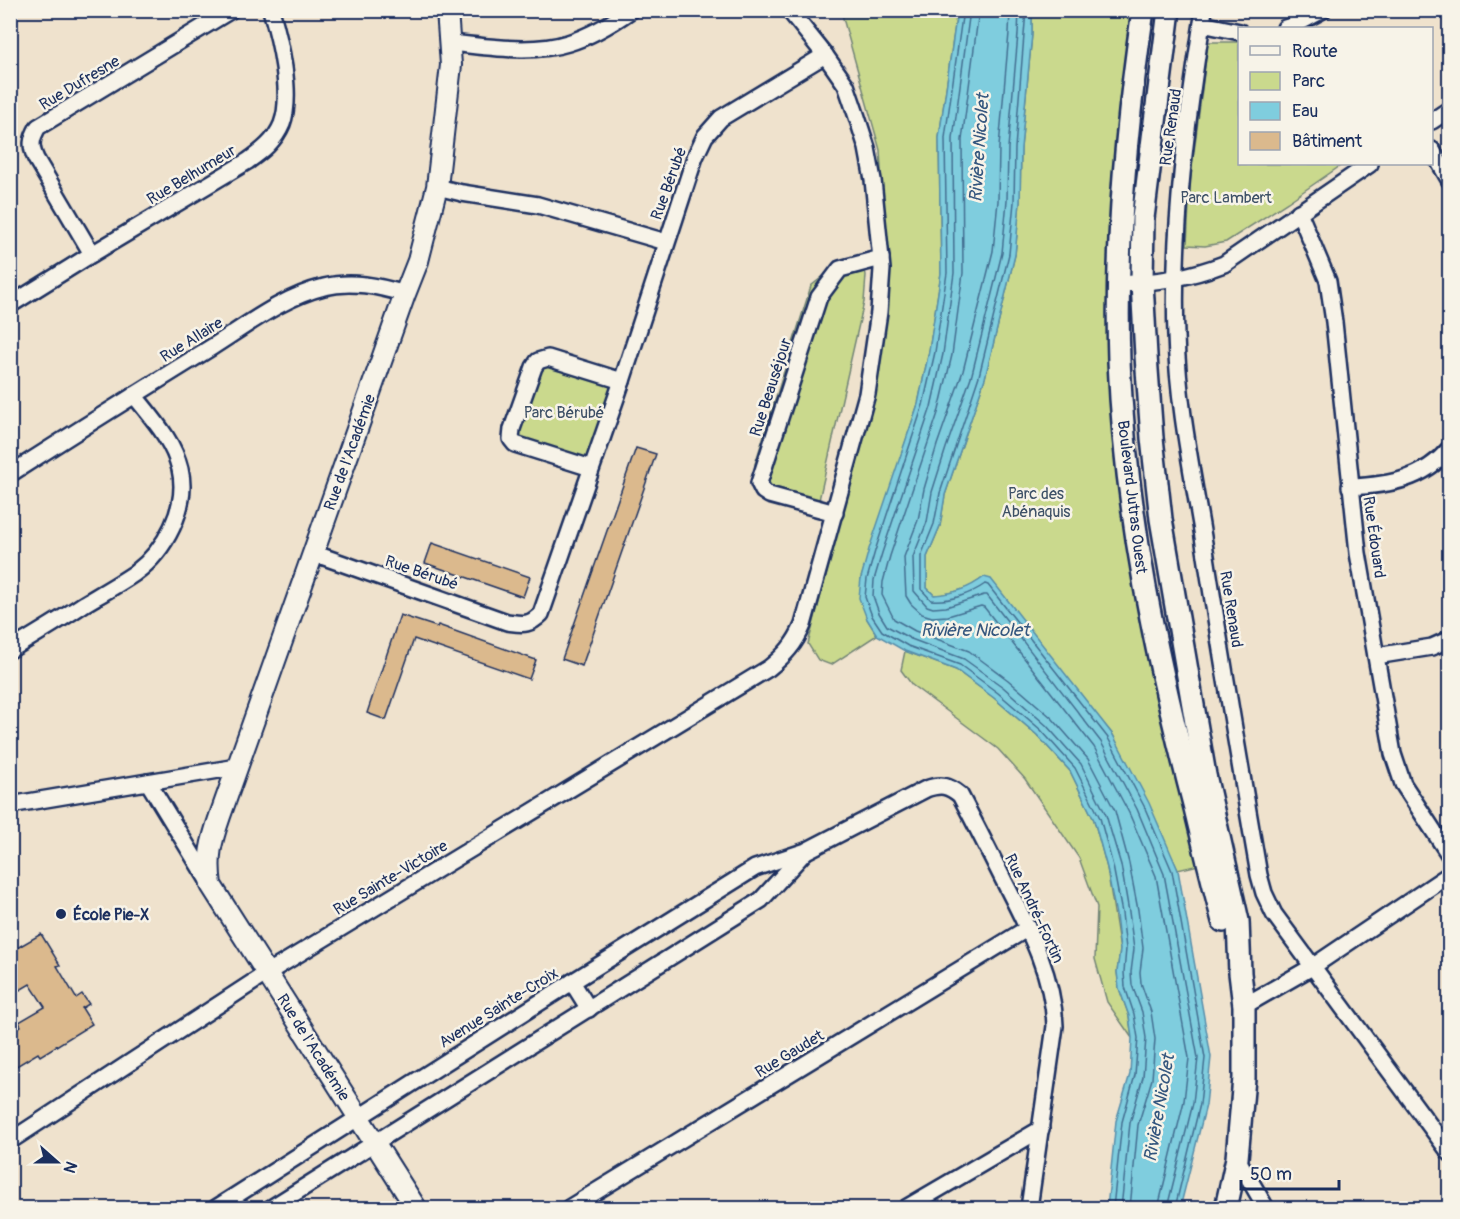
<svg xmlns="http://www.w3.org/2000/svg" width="1460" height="1219" viewBox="0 0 1460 1219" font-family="Pangolin,sans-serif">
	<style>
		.green { fill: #cad98d; stroke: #728476; stroke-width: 1.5 }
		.water { fill: #7fcdde; stroke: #578eab; stroke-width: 1.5 }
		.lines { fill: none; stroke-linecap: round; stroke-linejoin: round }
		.shore { stroke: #436e91; stroke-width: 1.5 }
		.building { fill: #dbb98d; stroke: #1b2f5e; stroke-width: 1.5 }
		.minor-casing { stroke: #1b2f5e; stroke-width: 20 }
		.tertiary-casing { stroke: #1b2f5e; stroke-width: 24 }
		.secondary-casing { stroke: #1b2f5e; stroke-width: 26 }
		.minor { stroke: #f7f3e8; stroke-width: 15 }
		.tertiary { stroke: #f7f3e8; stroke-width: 20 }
		.secondary { stroke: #f7f3e8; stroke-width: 21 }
		.poi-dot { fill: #1b2f5e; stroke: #f7f3e8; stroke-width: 2 }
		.labels { text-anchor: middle; stroke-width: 5; stroke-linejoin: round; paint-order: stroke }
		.street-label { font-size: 16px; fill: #1b2f5e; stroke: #f7f3e8 }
		.park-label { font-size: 16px; fill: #3e5167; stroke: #f7f3e8 }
		.poi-label { font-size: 16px; font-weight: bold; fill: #1b2f5e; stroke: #f7f3e8; text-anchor: start }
		.water-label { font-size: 18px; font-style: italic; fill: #34567e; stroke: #f7f3e8 }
	</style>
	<rect width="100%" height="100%" fill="#efe2cd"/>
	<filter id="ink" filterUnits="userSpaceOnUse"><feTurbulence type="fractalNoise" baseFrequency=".0167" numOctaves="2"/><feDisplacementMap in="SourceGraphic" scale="12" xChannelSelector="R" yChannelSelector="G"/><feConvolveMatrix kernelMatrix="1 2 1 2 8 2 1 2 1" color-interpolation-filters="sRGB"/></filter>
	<g filter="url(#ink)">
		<!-- green -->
		<g class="green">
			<path d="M841,11H957L939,138L941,273L929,351L918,404L861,578L867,619L877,635L831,665L818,660L808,644L874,393L886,262L880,150Z"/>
			<path d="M1032,11H1132L1126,46L1110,277L1114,416L1203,864L1178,870L1113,735L984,577C970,588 951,594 934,595L927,588V557L940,526L945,495L985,378L1015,255L1020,202L1021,148L1032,34Z"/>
			<path d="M1208,42H1239L1240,164H1343L1288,202L1226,242L1205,246L1187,245L1190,183Z"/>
			<path d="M857,261L863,262L866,275L864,302L819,500L761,485L754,478L755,464L811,286L825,275Z"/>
			<path d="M538,361L622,381L591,468L515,444Z"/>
			<path d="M905,651L956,670L994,698L1037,735L1070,771L1094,820L1107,868L1120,950L1117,972L1119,988L1129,1016L1132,1038L1107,1002L1095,959L1097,907L1079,858L1025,779L998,749L912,685L901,670Z"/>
		</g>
		<!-- water -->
		<path class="water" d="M957,11H1032V34L1021,148L1020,202L1015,255L985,378L945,495L940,526L927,557V588L934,595C951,594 970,588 984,577L991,579L1113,735L1149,803L1178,870L1211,1057L1206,1105L1180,1208H1107L1116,1121L1130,1074L1132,1038L1129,1016L1119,988L1117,972L1120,950L1116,915L1107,868L1094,820L1070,771L1037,735L994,698L956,670L905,651L877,635L867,619L859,598L861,578L869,549L918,404L929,351L941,273L939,138Z"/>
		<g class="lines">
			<!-- shore -->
			<g class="shore">
				<path d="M963,10L945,138L947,273L935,352L923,405L875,551L867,579L865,597L872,616L882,631L908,646L960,665L998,693L1041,730L1075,768L1100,818L1113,866L1122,913L1126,949L1124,972L1125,987L1134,1014L1138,1038L1135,1075L1122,1122L1113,1208"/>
				<path d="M970,10L953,139L954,273L943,354L931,407L882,553L874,580L873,596L879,613L887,626L911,639L964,659L1003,687L1046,725L1081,764L1106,815L1121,865L1129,912L1134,949L1131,972L1132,985L1142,1012L1146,1038L1143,1077L1130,1123L1121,1208"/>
				<path d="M979,10L962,140L963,273L952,355L939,410L890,556L883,582L882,595L894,619L915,631L969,651L1008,680L1052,718L1088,759L1115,811L1129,863L1138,910L1143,948L1140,972L1141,983L1151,1012L1155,1039L1152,1079L1138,1125L1130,1208"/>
				<path d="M1010,10L1009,33L999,147L998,201L993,251L963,371L937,445L924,489L918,520L904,557L906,596L911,604L922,614L932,617L948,616L981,606L984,607L1094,747L1129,813L1156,876L1189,1058L1184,1101L1158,1208"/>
				<path d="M1019,10L1018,34L1008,148L1007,201L1002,253L972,374L946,448L932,492L927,522L913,557L914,591L927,606L933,608L946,607L984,595H987L1101,742L1137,809L1164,874L1198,1058L1193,1103L1167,1208"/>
				<path d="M1026,10L1015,148L1014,202L1009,254L979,376L940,493L934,524L921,556V589L931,600C948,602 971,594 985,584L988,585L1108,738L1144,806L1172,871L1205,1058L1200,1104L1175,1208"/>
			</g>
		</g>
		<!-- building -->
		<g class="building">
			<path d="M636,448L656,454L582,666L562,659Z"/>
			<path d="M432,543L530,577L523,597L425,563Z"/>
			<path d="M400,615L437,627L438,625L536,660L529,679L414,639L386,720L367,713Z"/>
			<path d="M41,934L60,965L57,966L76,998L82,994L89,1004L82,1008L92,1024L40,1056L38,1053L10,1070V1032L21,1026L19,1022L45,1007L30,984L20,990L10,975V952Z"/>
		</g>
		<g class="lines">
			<!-- minor casing -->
			<g class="minor-casing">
				<g id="minor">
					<path d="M1204,10C1187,118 1172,227 1176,336C1178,406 1193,475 1204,543C1221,654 1240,765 1259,875L1264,893L1274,914L1450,1153"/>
					<path d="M1202,24L1240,32"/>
					<path d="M1285,28L1295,25L1323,10"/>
					<path d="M451,43C486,47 534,54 568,43C591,36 611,24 631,10"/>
					<path d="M1432,121L1450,109"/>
					<path d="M1432,150L1450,181"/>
					<path d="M437,187L462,193L538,205L666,242"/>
					<path d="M1299,212L1328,281L1334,322L1358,553L1393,754L1403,784L1450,856"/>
					<path d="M92,254L36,159C30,146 31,139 38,127L231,10"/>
					<path d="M1119,284C1157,282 1188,278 1224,264L1370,164"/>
					<path d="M10,305L92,254L248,161C262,151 275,141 282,124C293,95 280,40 271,10"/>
					<path d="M591,468L515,444L511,439L512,429L534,367L538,361L548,358L622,381"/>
					<path d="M10,474C77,431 144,389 212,347C247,325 283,297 324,287C351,280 379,286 405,294"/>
					<path d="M1350,487C1390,485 1423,480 1450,448"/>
					<path d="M835,513L769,495L763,491L759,483L819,297L840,269L881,258"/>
					<path d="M313,553L507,622C523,624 529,626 541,614L622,381L695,157L705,136L721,118L825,55"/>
					<path d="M10,650C35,635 60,620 84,604C101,594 119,584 135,573C165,551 189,507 180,469C173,440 152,418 134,395"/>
					<path d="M1376,656L1432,647L1450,639"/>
					<path d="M148,782L209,882"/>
					<path d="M10,805L237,767"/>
					<path d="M572,982L589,1009"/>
					<path d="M1244,1006L1312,967L1450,874"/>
					<path d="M10,1141L267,973L769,668C785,655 795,644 803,625L867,394L879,312L882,269L873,180L867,148L857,117L846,85L825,55L789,10"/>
					<path d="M1237,1158L1266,1208"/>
					<path d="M216,1208L572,982L755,868L806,851L926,789C941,784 948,785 960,795C976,825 991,855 1006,885C1029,930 1053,975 1055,1026L1029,1208"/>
					<path d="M271,1208L761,900L804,853"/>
					<path d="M569,1208L1028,928"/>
					<path d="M906,1208L1041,1129"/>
				</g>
			</g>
			<!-- tertiary casing -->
			<g class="tertiary-casing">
				<path id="tertiary" d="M416,1208L211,885C207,857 211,842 220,816L405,294L418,261L437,187L451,65L447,10"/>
			</g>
			<!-- secondary casing -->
			<g class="secondary-casing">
				<g id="secondary">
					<path d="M1143,10C1126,126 1115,245 1119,361C1125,513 1157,662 1195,808C1204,846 1213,883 1223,921"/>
					<path d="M1169,10L1143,218L1142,282L1146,356L1152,438L1161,519L1205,775L1238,921L1240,973L1244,1006V1078L1237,1158L1226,1208"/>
				</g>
			</g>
			<!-- minor -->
			<use href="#minor" class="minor"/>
			<!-- tertiary -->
			<use href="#tertiary" class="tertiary"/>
			<!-- secondary -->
			<use href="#secondary" class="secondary"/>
		</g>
	</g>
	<!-- markers -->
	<circle class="poi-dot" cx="61" cy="914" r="6"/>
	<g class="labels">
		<!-- street labels -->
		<g class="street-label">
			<text transform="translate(79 82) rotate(-31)" y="6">Rue Dufresne</text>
			<text transform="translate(1170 127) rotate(-82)" y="6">Rue Renaud</text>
			<text transform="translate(191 174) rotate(-31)" y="6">Rue Belhumeur</text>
			<text transform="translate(668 183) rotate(-70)" y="6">Rue Bérubé</text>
			<text transform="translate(191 339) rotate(-32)" y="6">Rue Allaire</text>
			<text transform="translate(770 387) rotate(-72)" y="6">Rue Beauséjour</text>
			<text transform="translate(349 452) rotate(-70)" y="6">Rue de l'Académie</text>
			<text transform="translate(1133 497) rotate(83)" y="6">Boulevard Jutras Ouest</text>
			<text transform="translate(1375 537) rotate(82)" y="6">Rue Édouard</text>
			<text transform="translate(422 572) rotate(19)" y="6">Rue Bérubé</text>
			<text transform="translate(1232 609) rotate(81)" y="6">Rue Renaud</text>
			<text transform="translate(390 877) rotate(-31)" y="6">Rue Sainte-Victoire</text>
			<text transform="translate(1035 908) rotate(65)" y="6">Rue André-Fortin</text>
			<text transform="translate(498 1007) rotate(-32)" y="6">Avenue Sainte-Croix</text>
			<text transform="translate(314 1047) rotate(58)" y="6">Rue de l'Académie</text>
			<text transform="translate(789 1053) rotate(-31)" y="6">Rue Gaudet</text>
		</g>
		<!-- park labels -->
		<g class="park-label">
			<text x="1226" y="203">Parc Lambert</text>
			<text x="564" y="418">Parc Bérubé</text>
			<text x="1036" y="499">Parc des<tspan x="1036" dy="18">Abénaquis</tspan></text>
		</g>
		<!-- poi labels -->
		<g class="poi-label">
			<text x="73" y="920">École Pie-X</text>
		</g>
		<!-- water labels -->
		<g class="water-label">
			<text transform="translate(979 148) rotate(-86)" y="6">Rivière Nicolet</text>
			<text x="975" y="636">Rivière Nicolet</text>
			<text transform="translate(1159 1108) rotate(-80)" y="6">Rivière Nicolet</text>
		</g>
	</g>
	<!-- margin -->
	<rect width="1460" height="1219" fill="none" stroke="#f7f3e8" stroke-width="36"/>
	<rect x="18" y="18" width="1424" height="1183" fill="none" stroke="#1b2f5e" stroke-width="2" filter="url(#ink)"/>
	<!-- legend -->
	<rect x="1238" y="27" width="195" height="138" fill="#f7f3e8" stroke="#9fa5b1" stroke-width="1.5"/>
	<rect x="1250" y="46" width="30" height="9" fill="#f7f3e8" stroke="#9fa5b1" stroke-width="1.5"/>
	<text x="1292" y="57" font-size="18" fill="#1b2f5e">Route</text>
	<rect x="1250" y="72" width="30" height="18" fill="#cad98d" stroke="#9fa5b1" stroke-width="1.5"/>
	<text x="1292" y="87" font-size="18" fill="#1b2f5e">Parc</text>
	<rect x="1250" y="102" width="30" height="18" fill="#7fcdde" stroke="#9fa5b1" stroke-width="1.5"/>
	<text x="1292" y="117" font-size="18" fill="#1b2f5e">Eau</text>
	<rect x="1250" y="132" width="30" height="18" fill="#dbb98d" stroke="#9fa5b1" stroke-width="1.5"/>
	<text x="1292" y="147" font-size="18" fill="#1b2f5e">Bâtiment</text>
	<!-- north arrow -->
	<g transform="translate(57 1162) rotate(111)" stroke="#f7f3e8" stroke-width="4.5" paint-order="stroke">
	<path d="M0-4.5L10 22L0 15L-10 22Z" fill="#1b2f5e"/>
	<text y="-9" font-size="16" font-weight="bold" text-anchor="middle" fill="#1b2f5e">N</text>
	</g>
	<!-- scale -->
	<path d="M1241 1180v9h98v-9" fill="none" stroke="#1b2f5e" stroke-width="3"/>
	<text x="1250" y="1180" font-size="18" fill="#1b2f5e" stroke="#f7f3e8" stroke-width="4.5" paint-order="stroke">50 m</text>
</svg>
